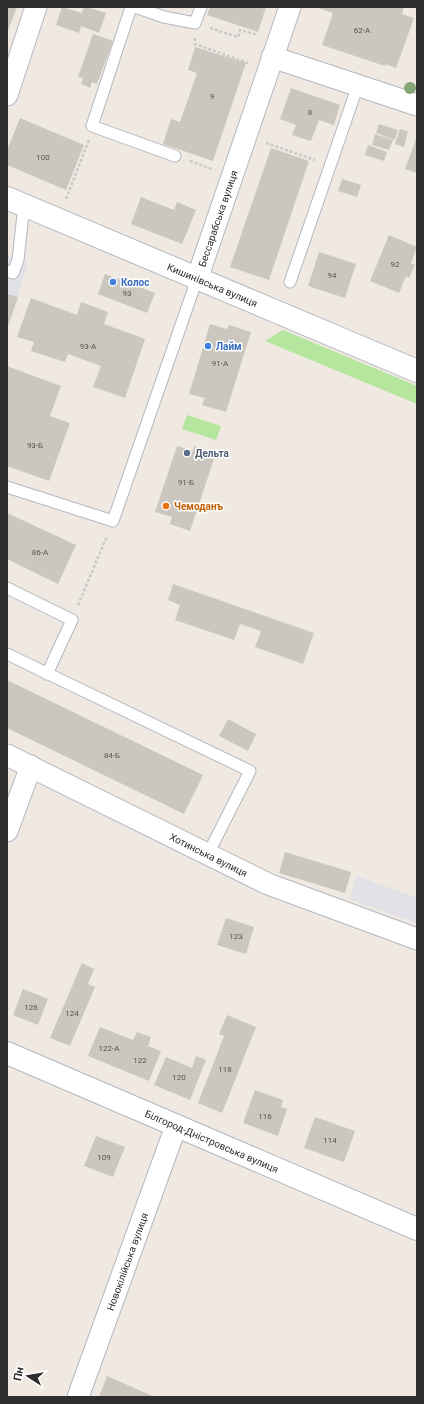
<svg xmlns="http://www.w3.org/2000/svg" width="424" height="1404" viewBox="0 0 424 1404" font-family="Roboto,sans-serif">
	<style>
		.industrial { fill: #e3e1e8 }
		.green { fill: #b6e59e }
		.building { fill: #cbc7bf }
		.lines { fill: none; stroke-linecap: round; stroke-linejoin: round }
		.lane-casing { stroke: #b4b7c1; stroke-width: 13 }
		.street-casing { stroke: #b4b7c1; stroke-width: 23 }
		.secondary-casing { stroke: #b4b7c1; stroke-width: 24 }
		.path { stroke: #c9c9c9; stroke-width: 2.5; stroke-dasharray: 3 2; stroke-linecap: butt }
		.lane { stroke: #fff; stroke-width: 11 }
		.street { stroke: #fff; stroke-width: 21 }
		.secondary { stroke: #fff; stroke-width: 22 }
		.tree { fill: #84a574 }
		.shop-dot { fill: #3f7fe0; stroke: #fff; stroke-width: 1.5 }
		.service-dot { fill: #5c6f8a; stroke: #fff; stroke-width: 1.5 }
		.food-dot { fill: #e8710a; stroke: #fff; stroke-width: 1.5 }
		.labels { text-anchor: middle; stroke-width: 3; stroke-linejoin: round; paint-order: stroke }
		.number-label { font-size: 8px; fill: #555452 }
		.street-label { font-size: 10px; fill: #2e2e2e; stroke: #fff }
		.shop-label { font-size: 10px; font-weight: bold; fill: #366cbe; stroke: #fff; text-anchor: start }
		.service-label { font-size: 10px; font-weight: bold; fill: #4e5e75; stroke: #fff; text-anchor: start }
		.food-label { font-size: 10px; font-weight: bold; fill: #c56008; stroke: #fff; text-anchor: start }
	</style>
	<rect width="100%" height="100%" fill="#efe9e1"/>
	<!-- industrial -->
	<g class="industrial">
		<path d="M7,256L28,263L7,330Z"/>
		<path d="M357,876L417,898V923L349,899Z"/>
	</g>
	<!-- green -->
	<g class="green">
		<path d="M283,330L417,386V404L265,341Z"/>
		<path d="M187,415L221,426L216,440L182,429Z"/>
	</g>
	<!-- building -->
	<g class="building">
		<path d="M7,7H17L7,33Z"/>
		<path d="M62,7L82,13L84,7H87L106,13L99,33L81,26L79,33L56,25Z"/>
		<path d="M210,7H266L258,32L207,15Z"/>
		<path d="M315,7H404L402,14L414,18L396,68L385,64V66L322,45L333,13Z"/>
		<path d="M93,34L113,41L97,84L92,82L90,88L81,84L83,78L78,77Z"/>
		<path d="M195,47L246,63L213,161L163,144L171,119L180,122L197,73L188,70Z"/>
		<path d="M291,88L340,105L334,125L319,120L311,141L292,135L296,125L280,119Z"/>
		<path d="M20,118L84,145L66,190L7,165V150Z"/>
		<path d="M379,124L398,130L395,140L376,133Z"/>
		<path d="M400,129L408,131L404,147L395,144Z"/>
		<path d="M375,134L393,140L389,150L372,145Z"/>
		<path d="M417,136V173L405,169Z"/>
		<path d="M368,145L387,152L384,161L365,155Z"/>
		<path d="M271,148L309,161L269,280L230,267Z"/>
		<path d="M342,179L361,185L357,197L338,191Z"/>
		<path d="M141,197L174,210L177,202L196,210L182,244L131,224Z"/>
		<path d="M389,235L417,247L411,263L415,265L409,278L406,276L399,293L370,281Z"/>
		<path d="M319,252L356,264L345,298L308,286Z"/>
		<path d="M105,274L155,293L147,313L98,294Z"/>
		<path d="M7,294L18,297L7,329Z"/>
		<path d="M31,298L77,315L81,302L108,312L104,324L145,339L125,398L93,387L101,366L68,354L65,362L31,351L34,342L17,337Z"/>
		<path d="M210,324L227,329L229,325L251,332L226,412L202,405L205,398L189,394Z"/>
		<path d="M7,366L61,386L50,416L70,423L49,481L7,466Z"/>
		<path d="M177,446L193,451L194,446L216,453L190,531L170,524L172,517L155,512Z"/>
		<path d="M7,513L76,545L58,584L7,559Z"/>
		<path d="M173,584L314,633L303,664L255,647L261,631L240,624L234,640L175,620L180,605L168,600Z"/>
		<path d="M7,680L203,775L184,814L7,728Z"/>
		<path d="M228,719L256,734L248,751L219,736Z"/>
		<path d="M285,852L351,872L345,893L279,873Z"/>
		<path d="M226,918L254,927L246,954L217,945Z"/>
		<path d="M82,963L94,969L88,984L95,987L70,1046L50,1038Z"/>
		<path d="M23,989L48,999L38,1025L13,1015Z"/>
		<path d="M227,1015L256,1027L222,1113L198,1103L224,1036L219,1034Z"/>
		<path d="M100,1027L133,1040L137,1032L151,1037L148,1046L161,1051L149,1081L88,1056Z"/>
		<path d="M196,1056L206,1060L190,1100L154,1085L166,1057L192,1068Z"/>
		<path d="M255,1090L283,1100L281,1107L287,1109L278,1136L243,1123Z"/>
		<path d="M315,1117L355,1131L344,1162L304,1148Z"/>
		<path d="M96,1136L125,1147L113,1177L84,1166Z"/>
		<path d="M107,1376L155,1397H99Z"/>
	</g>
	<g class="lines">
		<!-- lane casing -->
		<g class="lane-casing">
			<g id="lane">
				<path d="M131,7L92,126L175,156"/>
				<path d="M135,7L164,17L195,23L201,7"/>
				<path d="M7,271L13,273L18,260L24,205"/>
				<path d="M290,282L358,85"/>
				<path d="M7,487L113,521L197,279"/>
				<path d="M7,588L72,620L47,674"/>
				<path d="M7,654L250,771L208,854"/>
			</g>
		</g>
		<!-- street casing -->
		<g class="street-casing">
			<g id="street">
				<path d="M272,57L417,105"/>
				<path d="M7,95L36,7"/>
				<path id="s1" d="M197,279L290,7"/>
				<path id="s2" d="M7,755L268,884L417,939"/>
				<path d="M7,831L31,766"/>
				<path id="s3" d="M78,1397L176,1126"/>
			</g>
		</g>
		<!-- secondary casing -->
		<g class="secondary-casing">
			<g id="secondary">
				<path id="s4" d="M7,198L417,371"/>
				<path id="s5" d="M7,1053L417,1229"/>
			</g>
		</g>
		<!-- path -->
		<g class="path">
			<path d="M210,28L238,37L240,30L258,35"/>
			<path d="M195,38V44L248,63"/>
			<path d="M266,143L315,160"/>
			<path d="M190,161L212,169"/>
			<path d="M66,199L89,140"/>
			<path d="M78,605L107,536"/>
		</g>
		<!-- lane -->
		<use href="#lane" class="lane"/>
		<!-- street -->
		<use href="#street" class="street"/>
		<!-- secondary -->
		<use href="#secondary" class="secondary"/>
	</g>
	<!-- trees -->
	<circle class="tree" cx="410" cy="88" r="6"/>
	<!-- markers -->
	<g class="shop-dot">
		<circle cx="113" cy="282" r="4"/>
		<circle cx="208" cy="346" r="4"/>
	</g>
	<circle class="service-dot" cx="187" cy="453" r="4"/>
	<circle class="food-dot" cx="166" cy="506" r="4"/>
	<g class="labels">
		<!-- number labels -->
		<g class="number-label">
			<text x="362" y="33">62-А</text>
			<text x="212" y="99">9</text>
			<text x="310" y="115">8</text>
			<text x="43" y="160">100</text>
			<text x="395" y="267">92</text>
			<text x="332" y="278">94</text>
			<text x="127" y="296">93</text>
			<text x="88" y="349">93-А</text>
			<text x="220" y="366">91-А</text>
			<text x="35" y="448">93-Б</text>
			<text x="186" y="485">91-Б</text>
			<text x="40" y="555">86-А</text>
			<text x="112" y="758">84-Б</text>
			<text x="236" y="939">123</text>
			<text x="31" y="1010">126</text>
			<text x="72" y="1016">124</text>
			<text x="109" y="1051">122-А</text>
			<text x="140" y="1063">122</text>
			<text x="225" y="1072">118</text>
			<text x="179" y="1080">120</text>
			<text x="265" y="1119">116</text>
			<text x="330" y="1143">114</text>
			<text x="104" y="1160">109</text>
		</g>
		<!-- street labels -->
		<g class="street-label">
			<text dy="4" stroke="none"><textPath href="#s1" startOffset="64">Бессарабська вулиця</textPath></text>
			<text dy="4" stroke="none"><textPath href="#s4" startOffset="223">Кишинівська вулиця</textPath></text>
			<text dy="4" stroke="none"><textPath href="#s2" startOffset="225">Хотинська вулиця</textPath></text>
			<text dy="4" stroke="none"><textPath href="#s5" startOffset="223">Білгород-Дністровська вулиця</textPath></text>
			<text dy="4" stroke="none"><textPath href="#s3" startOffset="144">Новокілійська вулиця</textPath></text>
		</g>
		<!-- shop labels -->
		<g class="shop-label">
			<text x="121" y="286">Колос</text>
			<text x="216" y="350">Лайм</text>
		</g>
		<!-- service labels -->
		<g class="service-label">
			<text x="195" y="457">Дельта</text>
		</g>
		<!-- food labels -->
		<g class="food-label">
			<text x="174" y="510">Чемоданъ</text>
		</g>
	</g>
	<!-- border -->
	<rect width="424" height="1404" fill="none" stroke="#2e2e2e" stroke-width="16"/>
	<!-- north arrow -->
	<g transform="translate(28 1376) rotate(282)" stroke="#ffffff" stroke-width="3" paint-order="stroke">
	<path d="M0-3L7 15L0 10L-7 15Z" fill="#2e2e2e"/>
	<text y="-6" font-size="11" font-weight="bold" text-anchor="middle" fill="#2e2e2e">Пн</text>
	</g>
</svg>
